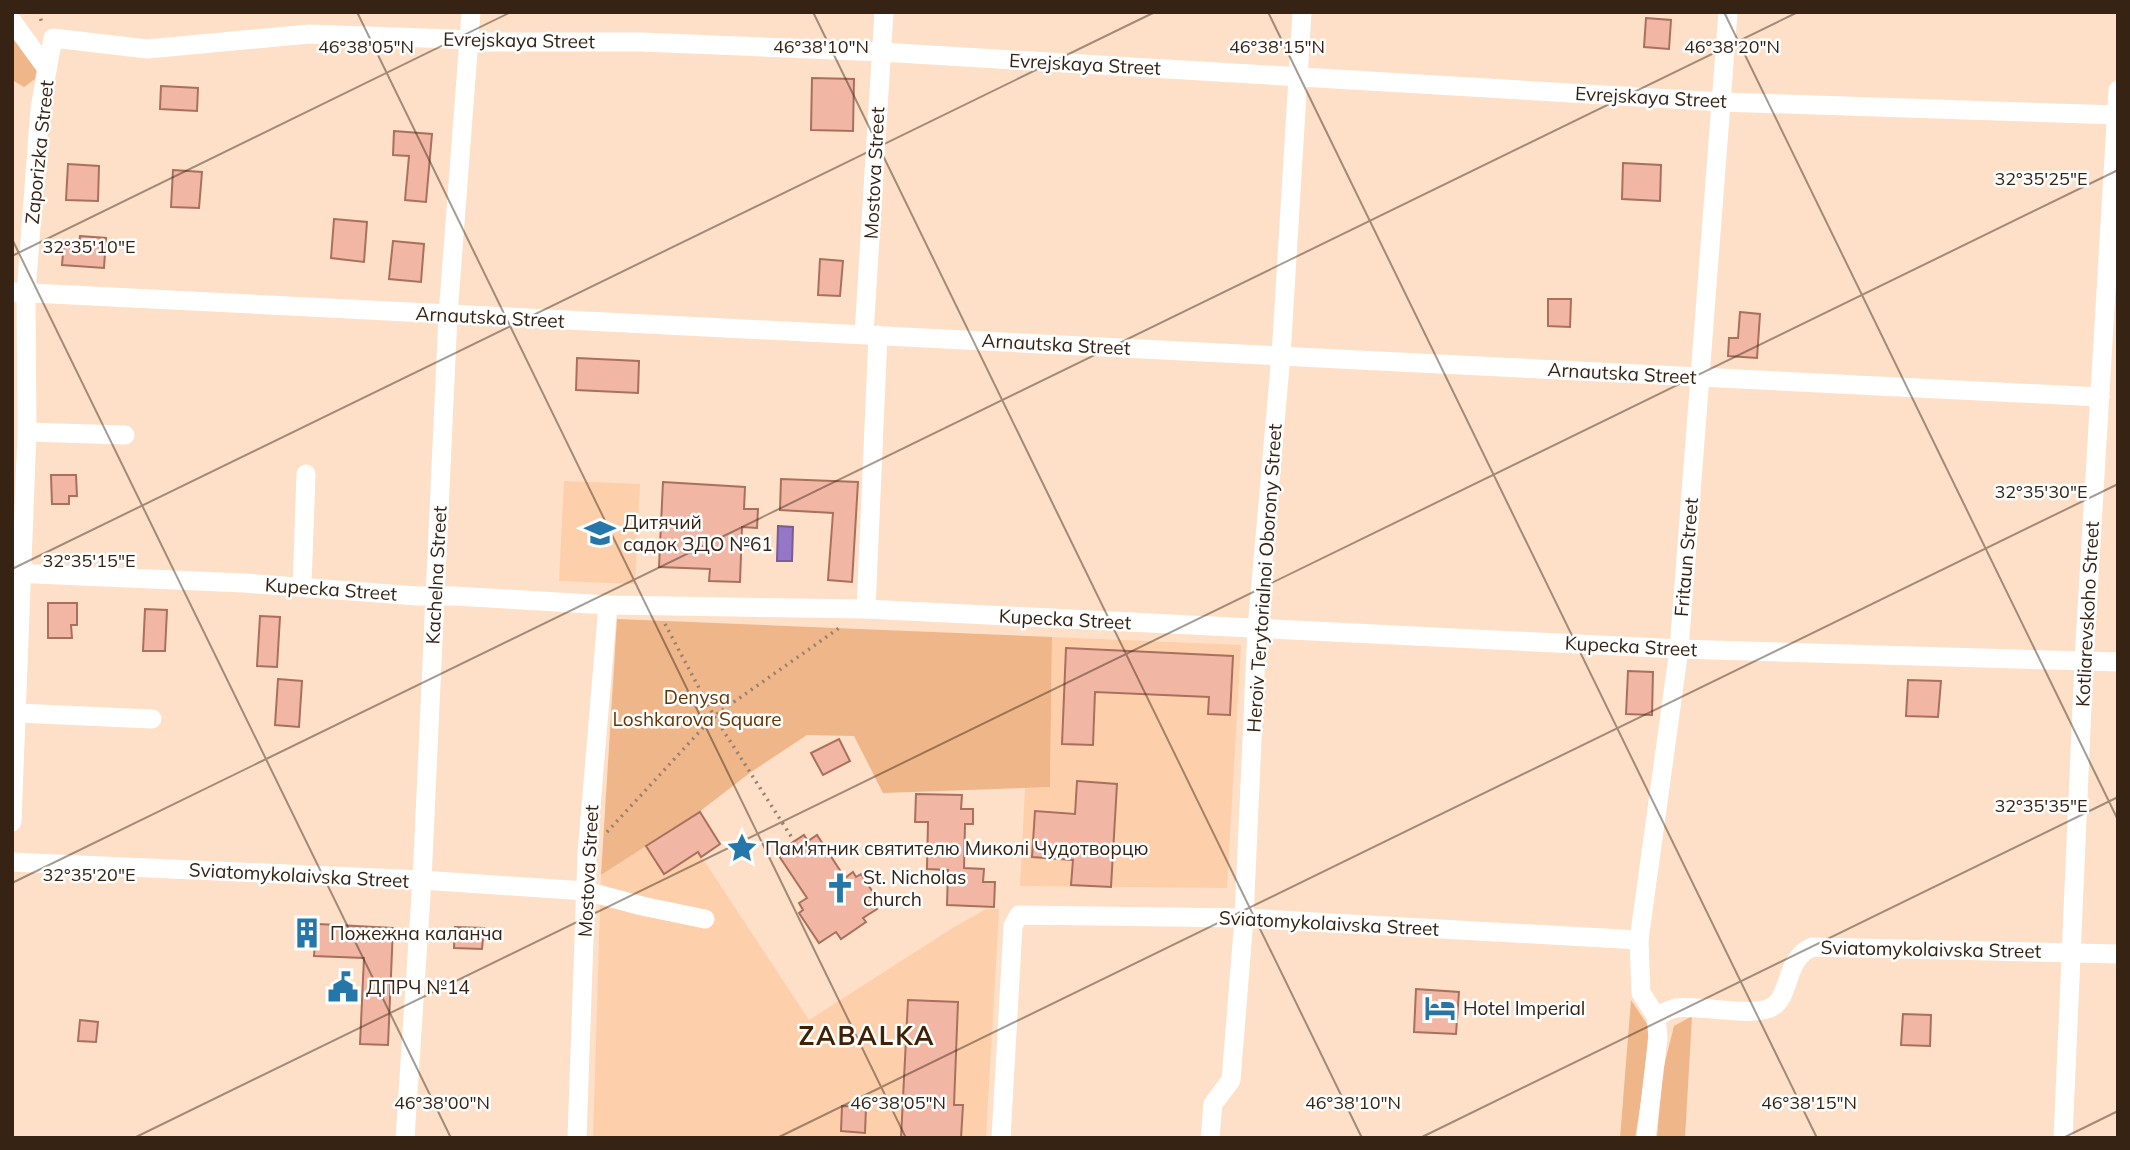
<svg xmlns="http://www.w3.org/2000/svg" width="2130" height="1150" viewBox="0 0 2130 1150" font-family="Mulish,sans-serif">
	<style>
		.built { fill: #fecfab }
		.green { fill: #efb68a }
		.water { fill: #9477c9; stroke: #785e92; stroke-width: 2 }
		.building { fill: #f2b7a4; stroke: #a9705d; stroke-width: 2 }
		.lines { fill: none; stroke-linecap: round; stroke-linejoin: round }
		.path { stroke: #99806c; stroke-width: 3.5; stroke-dasharray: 2 5; stroke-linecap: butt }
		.minor { stroke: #fff; stroke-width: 19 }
		.ticks { fill: none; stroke: #362313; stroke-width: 2; stroke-opacity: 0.45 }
		.labels { text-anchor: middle; stroke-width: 5; stroke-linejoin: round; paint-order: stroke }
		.street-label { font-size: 19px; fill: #362313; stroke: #fff }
		.poi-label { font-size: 19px; fill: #362313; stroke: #fff; text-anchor: start }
		.park-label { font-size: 19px; fill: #663400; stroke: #fff }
		.district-label { font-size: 26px; font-weight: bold; letter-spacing: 2px; fill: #402104; stroke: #fff }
		.ticks-label { font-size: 18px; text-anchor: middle; fill: #362313; stroke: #fff; stroke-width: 5; stroke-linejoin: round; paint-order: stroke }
	</style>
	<rect width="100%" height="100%" fill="#fedfc7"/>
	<!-- built -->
	<g class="built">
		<path d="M564,481L640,484L635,584L559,581Z"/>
		<path d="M1052,637L1241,645L1227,888L1020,886L1025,788L1050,787Z"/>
		<path d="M680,824L809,1020L951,929L986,909H999L986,1138H593L601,875Z"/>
	</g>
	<!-- green -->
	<g class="green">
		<path d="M12,37L37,67L35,79L24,87L12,80Z"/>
		<path d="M617,619L1052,637L1050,787L883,793L854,736L807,735L751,772L699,812L601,875Z"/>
		<path d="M1631,1000L1649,1027L1643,1089L1635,1138H1620Z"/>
		<path d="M1692,1016L1685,1138H1657L1663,1070L1674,1026Z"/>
	</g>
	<!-- water -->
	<path class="water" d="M778,526L793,527L792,561H777Z"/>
	<!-- building -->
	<g class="building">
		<path d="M1646,18L1671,20L1669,49L1644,47Z"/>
		<path d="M812,78L854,79L853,131L811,130Z"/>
		<path d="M161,86L198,88L197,111L160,109Z"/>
		<path d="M394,131L432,134L426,202L405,200L409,156L393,155Z"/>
		<path d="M1623,163L1661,165L1660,201L1622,199Z"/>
		<path d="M68,164L99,166L98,201L66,200Z"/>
		<path d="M173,170L202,172L199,208L171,207Z"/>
		<path d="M334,219L367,222L364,262L331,258Z"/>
		<path d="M80,236L106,238L104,268L62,265L64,242L79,243Z"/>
		<path d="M393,241L424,244L421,282L389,279Z"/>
		<path d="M820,259L843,261L840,296L818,295Z"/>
		<path d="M1548,299H1571L1570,327L1548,326Z"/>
		<path d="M1740,312L1760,314L1757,358L1728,356L1729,338H1738Z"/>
		<path d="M577,358L639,361L638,393L576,390Z"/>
		<path d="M51,475H76L77,496H69V504H52Z"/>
		<path d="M781,479L858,482L852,582L828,580L833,513L780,510Z"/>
		<path d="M663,482L745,487L744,509H758L757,528L742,527L740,582L709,581L710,569L659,567Z"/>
		<path d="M48,603H77V625H71L72,638H48Z"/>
		<path d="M145,609L167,610L165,651H143Z"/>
		<path d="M260,616L280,617L277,667L257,666Z"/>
		<path d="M1066,648L1233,656L1230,715L1208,714L1209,697L1095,692L1093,745L1062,744Z"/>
		<path d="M1628,671L1653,672L1652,715L1626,714Z"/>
		<path d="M278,679L302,681L299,727L275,725Z"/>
		<path d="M1908,680L1941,681L1938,717L1906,716Z"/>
		<path d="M839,739L850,761L823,775L811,753Z"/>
		<path d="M1077,781L1117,784L1111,887L1071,885L1073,860L1032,857L1035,811L1075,814Z"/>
		<path d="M916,794L962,795L961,809H973V824H965L964,868L984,869L983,882H995L994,907L947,905L948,870L927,869L928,822H915Z"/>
		<path d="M700,812L720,844L701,857L698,852L664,874L646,846Z"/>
		<path d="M804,835L808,841L817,835L845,878L853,872L856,877L861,874L876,897L871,900L877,909L863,918L866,922L841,939L836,932L819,943L799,913L803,910L799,903L807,898L779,856L786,851L784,848Z"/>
		<path d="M299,923L393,928L388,1045L360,1044L364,958L314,956L315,942L298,941Z"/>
		<path d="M455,927L484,928L482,949L454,948Z"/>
		<path d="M1416,989L1459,992L1456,1034L1414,1032Z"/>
		<path d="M908,1000L958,1002L954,1105H963L961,1138H901Z"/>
		<path d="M1903,1014L1931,1015L1930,1046L1901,1045Z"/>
		<path d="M80,1020L98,1022L96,1042L78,1041Z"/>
		<path d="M842,1106L866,1107L865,1133L841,1131Z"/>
	</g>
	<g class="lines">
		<!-- path -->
		<g class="path">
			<path d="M39,12L42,24"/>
			<path d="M665,624L714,716L794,841"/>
			<path d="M607,832L714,716L842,626"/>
		</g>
		<!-- minor -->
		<g class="minor">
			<path d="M12,21L47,69"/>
			<path d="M12,292C708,328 1404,362 2100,397"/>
			<path d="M864,334L884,12"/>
			<path d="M27,432L125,435"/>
			<path d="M12,573L244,583L417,596H455L608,605L866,609L1679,649L2118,662"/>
			<path d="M302,587L306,474"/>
			<path d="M866,609L878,335"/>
			<path d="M17,713L152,719"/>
			<path d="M12,822L27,432L26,293L40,108L53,38L147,49L309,34L453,39L481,42H642L881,52L1722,102L2118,115"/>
			<path d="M12,862L422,880L586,891L642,906L705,919"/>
			<path d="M1656,1016C1662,1014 1670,1009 1676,1008C1702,1005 1748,1017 1770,1008C1792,998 1783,960 1812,947L2118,954"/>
			<path d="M405,1138L422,880L448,315L471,12"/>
			<path d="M577,1138L587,853L608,605"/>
			<path d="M1001,1138L1013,926L1019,915L1244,918L1639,940"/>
			<path d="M1210,1138L1213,1104L1231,1080L1244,918L1257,628L1281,355L1302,12"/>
			<path d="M1646,1138L1658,1038L1656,1016L1641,993L1639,940L1679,649L1728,12"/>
			<path d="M2063,1138L2084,660L2118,90"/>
		</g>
	</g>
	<!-- ticks -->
	<path class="ticks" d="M357,12L906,1138M813,12L1362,1138M1268,12L1817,1138M1724,12L2118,820M12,239L451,1138M12,256L511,12M12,569L1155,12M12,883L1798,12M134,1138L2118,170M777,1138L2118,484M1420,1138L2118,797M2063,1138L2118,1111"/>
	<!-- icons -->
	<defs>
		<g id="school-bare" transform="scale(2.415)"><path d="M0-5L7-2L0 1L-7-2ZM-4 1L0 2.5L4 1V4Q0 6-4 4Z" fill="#2477a8" stroke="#fff" stroke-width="2.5" paint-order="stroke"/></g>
		<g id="sight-bare" transform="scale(2.415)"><path d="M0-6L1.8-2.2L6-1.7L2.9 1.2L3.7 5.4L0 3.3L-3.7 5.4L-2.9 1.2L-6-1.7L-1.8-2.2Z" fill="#2477a8" stroke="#fff" stroke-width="2.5" paint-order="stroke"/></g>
		<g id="church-bare" transform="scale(2.415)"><path d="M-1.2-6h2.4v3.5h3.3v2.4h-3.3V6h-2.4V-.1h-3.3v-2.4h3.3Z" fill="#2477a8" stroke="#fff" stroke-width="2.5" paint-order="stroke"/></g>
		<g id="building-bare" transform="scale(2.415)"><path d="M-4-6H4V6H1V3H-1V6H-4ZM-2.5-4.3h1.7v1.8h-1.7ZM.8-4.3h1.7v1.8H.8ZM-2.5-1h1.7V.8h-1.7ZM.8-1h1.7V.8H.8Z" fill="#2477a8" stroke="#fff" stroke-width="2.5" paint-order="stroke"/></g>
		<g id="civic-bare" transform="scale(2.415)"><path d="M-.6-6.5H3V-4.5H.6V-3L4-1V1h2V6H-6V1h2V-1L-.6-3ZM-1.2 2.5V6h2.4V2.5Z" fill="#2477a8" stroke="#fff" stroke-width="2.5" paint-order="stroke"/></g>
		<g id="hotel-bare" transform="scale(2.415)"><path d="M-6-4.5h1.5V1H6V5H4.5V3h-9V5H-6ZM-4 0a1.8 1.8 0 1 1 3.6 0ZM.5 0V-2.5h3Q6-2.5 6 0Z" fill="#2477a8" stroke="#fff" stroke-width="2.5" paint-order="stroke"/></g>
	</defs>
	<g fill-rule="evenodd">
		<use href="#school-bare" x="600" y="533"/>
		<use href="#sight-bare" x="742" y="848"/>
		<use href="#church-bare" x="840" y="888"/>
		<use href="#building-bare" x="307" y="933"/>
		<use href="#civic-bare" x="343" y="987"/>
		<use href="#hotel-bare" x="1440" y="1008"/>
	</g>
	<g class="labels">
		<!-- street labels -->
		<g class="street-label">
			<text transform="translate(519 40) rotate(1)" y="7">Evrejskaya Street</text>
			<text transform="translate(1085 64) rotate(3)" y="7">Evrejskaya Street</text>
			<text transform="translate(1651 97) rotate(3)" y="7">Evrejskaya Street</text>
			<text transform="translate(39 152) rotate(-84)" y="7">Zaporizka Street</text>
			<text transform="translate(874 173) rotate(-87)" y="7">Mostova Street</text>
			<text transform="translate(490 317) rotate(3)" y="7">Arnautska Street</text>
			<text transform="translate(1056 344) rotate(3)" y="7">Arnautska Street</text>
			<text transform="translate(1622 373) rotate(3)" y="7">Arnautska Street</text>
			<text transform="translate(1686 557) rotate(-85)" y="7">Fritaun Street</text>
			<text transform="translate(436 575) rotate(-87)" y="7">Kachelna Street</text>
			<text transform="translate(1264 578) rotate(-86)" y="7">Heroiv Terytorialnoi Oborony Street</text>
			<text transform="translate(331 589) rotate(4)" y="7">Kupecka Street</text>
			<text transform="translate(2087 614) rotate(-87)" y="7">Kotliarevskoho Street</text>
			<text transform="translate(1065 619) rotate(3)" y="7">Kupecka Street</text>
			<text transform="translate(1631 646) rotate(3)" y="7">Kupecka Street</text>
			<text transform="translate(588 871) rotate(-87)" y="7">Mostova Street</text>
			<text transform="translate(299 875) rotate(3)" y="7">Sviatomykolaivska Street</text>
			<text transform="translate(1329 923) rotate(3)" y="7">Sviatomykolaivska Street</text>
			<text transform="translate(1931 949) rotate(1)" y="7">Sviatomykolaivska Street</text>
		</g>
		<!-- poi labels -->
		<g class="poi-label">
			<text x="623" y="529">Дитячий<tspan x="623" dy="22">садок ЗДО №61</tspan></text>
			<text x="765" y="855">Пам'ятник святителю Миколі Чудотворцю</text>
			<text x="863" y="884">St. Nicholas<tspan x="863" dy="22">church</tspan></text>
			<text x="330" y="940">Пожежна каланча</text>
			<text x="366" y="994">ДПРЧ №14</text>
			<text x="1463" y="1015">Hotel Imperial</text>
		</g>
		<!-- park labels -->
		<g class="park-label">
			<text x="697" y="704">Denysa<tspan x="697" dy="22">Loshkarova Square</tspan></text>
		</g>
		<!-- district labels -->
		<g class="district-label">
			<text x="867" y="1045">ZABALKA</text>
		</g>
	</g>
	<g class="ticks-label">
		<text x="366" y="53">46°38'05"N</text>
		<text x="821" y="53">46°38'10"N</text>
		<text x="1277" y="53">46°38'15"N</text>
		<text x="1732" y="53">46°38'20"N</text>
		<text x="2041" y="185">32°35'25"E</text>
		<text x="89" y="253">32°35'10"E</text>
		<text x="2041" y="498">32°35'30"E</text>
		<text x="89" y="567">32°35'15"E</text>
		<text x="2041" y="812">32°35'35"E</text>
		<text x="89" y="881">32°35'20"E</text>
		<text x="442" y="1109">46°38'00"N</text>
		<text x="898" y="1109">46°38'05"N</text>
		<text x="1353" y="1109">46°38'10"N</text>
		<text x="1809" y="1109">46°38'15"N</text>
	</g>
	<!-- border -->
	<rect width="2130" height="1150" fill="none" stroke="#362313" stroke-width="28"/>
</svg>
